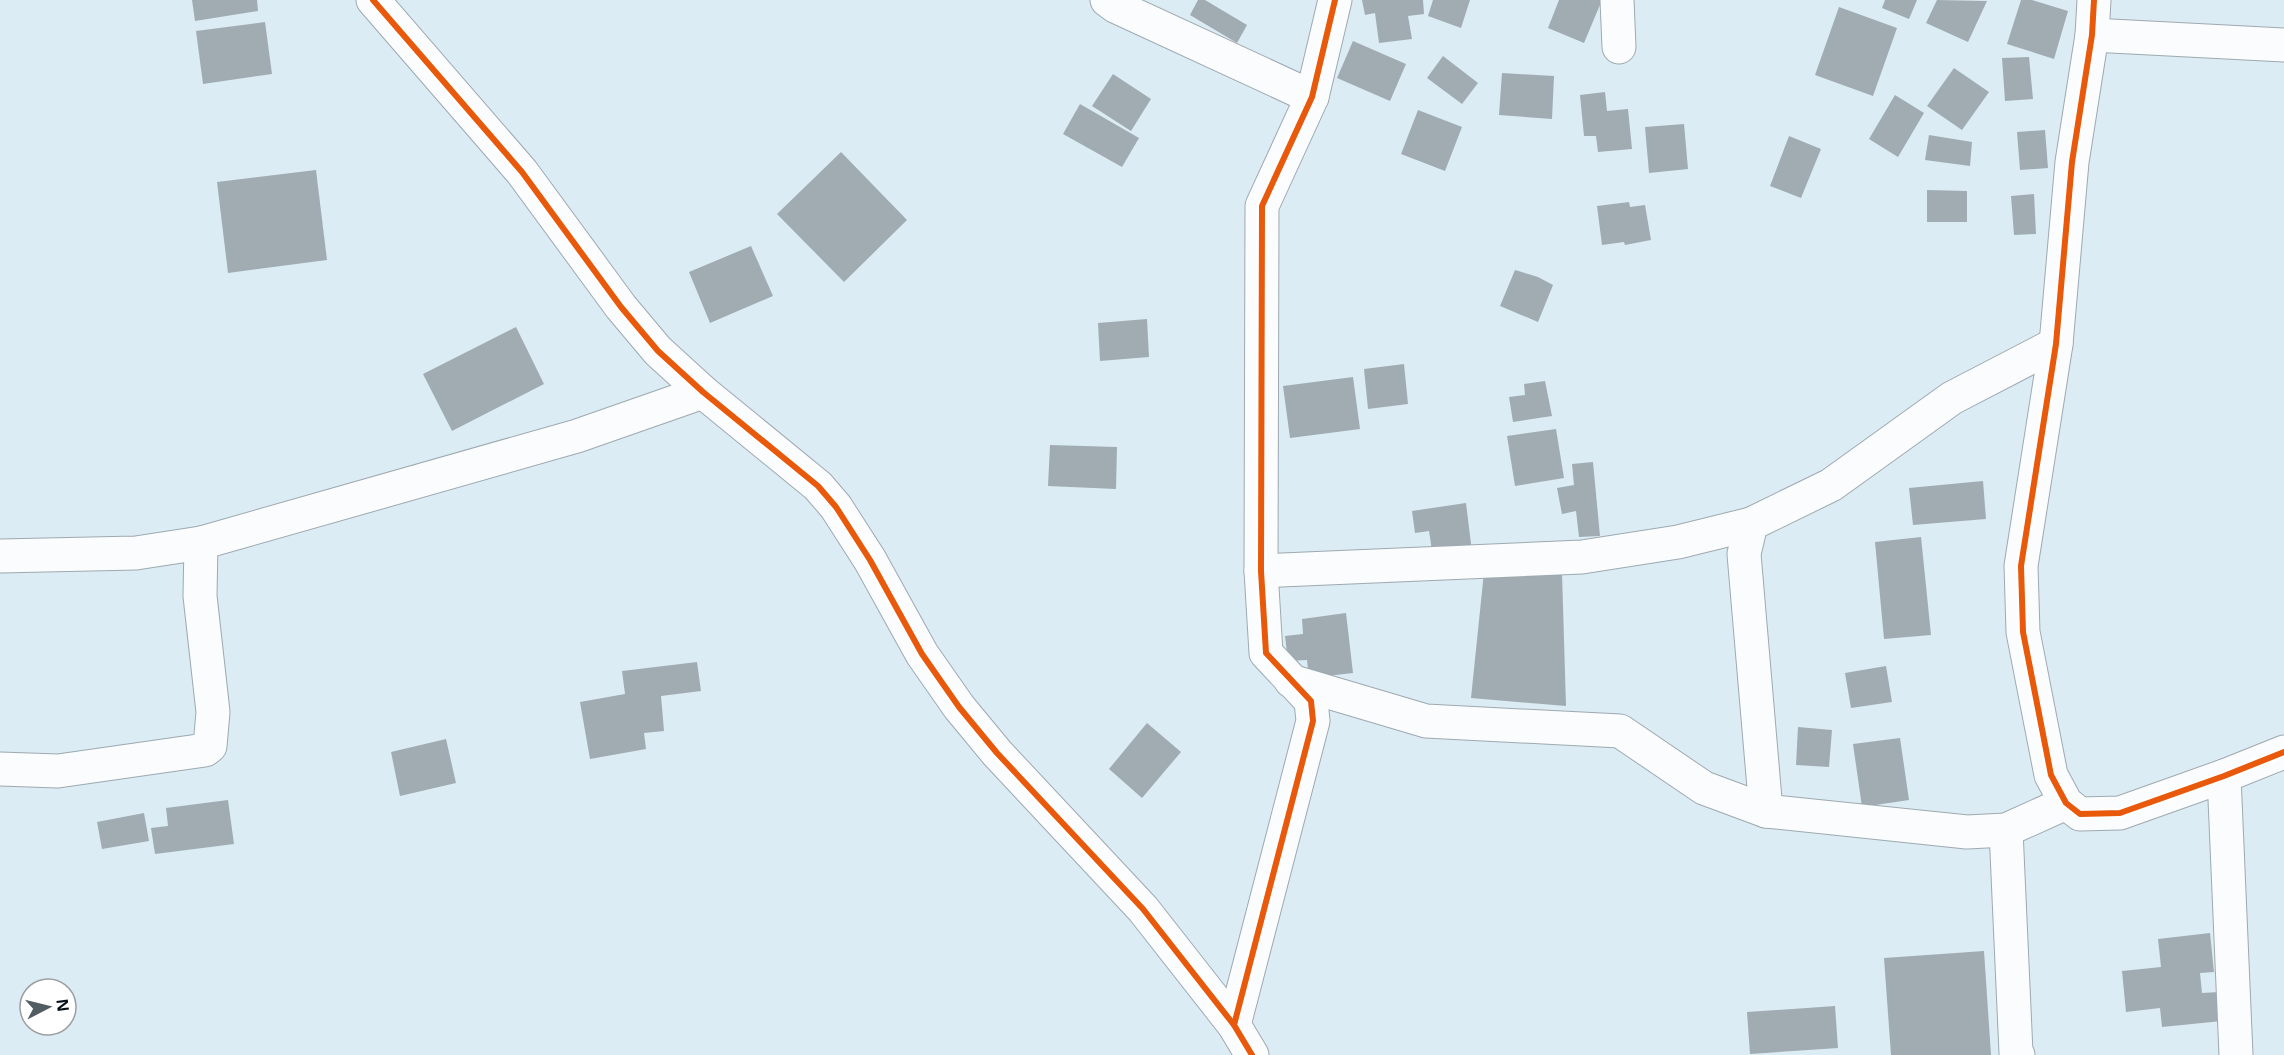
<svg xmlns="http://www.w3.org/2000/svg" width="2284" height="1055" viewBox="0 0 2284 1055" font-family="'Open Sans',sans-serif">
	<style>
		.building { fill: #a0acb1 }
		.lines { fill: none; stroke-linecap: round; stroke-linejoin: round }
		.minor-casing { stroke: #9ea9b0; stroke-width: 35 }
		.minor { stroke: #fafcfd; stroke-width: 33 }
		.cycleway-casing { stroke: #fff; stroke-width: 10 }
		.cycleway { stroke: #e8590c; stroke-width: 6 }
	</style>
	<rect width="100%" height="100%" fill="#dcecf4"/>
	<!-- building -->
	<g class="building">
		<path d="M192,0H257L258,11L195,21Z"/>
		<path d="M1198,0H1205L1247,25L1237,43L1190,15Z"/>
		<path d="M1362,0H1423L1424,14L1408,16L1412,39L1379,43L1375,13L1365,15Z"/>
		<path d="M1433,0H1470L1461,28L1428,16Z"/>
		<path d="M1559,0H1602L1584,43L1548,28Z"/>
		<path d="M1885,0H1917L1909,19L1882,8Z"/>
		<path d="M1937,0L1987,1L1968,42L1926,23Z"/>
		<path d="M2021,0H2032L2068,11L2054,59L2007,44Z"/>
		<path d="M1839,7L1897,28L1873,96L1815,75Z"/>
		<path d="M265,22L272,74L203,84L196,31Z"/>
		<path d="M1353,41L1406,64L1390,101L1337,78Z"/>
		<path d="M1443,56L1478,83L1462,104L1427,78Z"/>
		<path d="M2029,57L2033,99L2005,101L2002,58Z"/>
		<path d="M1954,68L1989,92L1962,130L1927,106Z"/>
		<path d="M1502,73L1554,76L1552,119L1499,115Z"/>
		<path d="M1113,74L1151,99L1131,131L1092,106Z"/>
		<path d="M1605,92L1607,111L1628,109L1632,149L1598,152L1596,136H1584L1580,95Z"/>
		<path d="M1895,95L1924,113L1898,157L1869,139Z"/>
		<path d="M1080,104L1139,138L1122,167L1063,134Z"/>
		<path d="M1418,110L1462,127L1445,171L1401,154Z"/>
		<path d="M1684,124L1688,169L1649,173L1645,127Z"/>
		<path d="M2045,130L2048,168L2020,170L2017,132Z"/>
		<path d="M1929,135L1972,142L1970,166L1925,160Z"/>
		<path d="M1789,136L1821,149L1801,198L1770,186Z"/>
		<path d="M841,152L907,220L844,282L777,214Z"/>
		<path d="M316,170L327,260L228,273L217,182Z"/>
		<path d="M1927,190L1967,191V222H1927Z"/>
		<path d="M2034,194L2036,234L2014,235L2011,196Z"/>
		<path d="M1629,202L1630,207L1645,205L1651,240L1625,245L1624,242L1602,245L1597,206Z"/>
		<path d="M751,246L773,296L710,323L689,272Z"/>
		<path d="M1515,270L1538,277L1553,285L1538,322L1500,306Z"/>
		<path d="M1147,319L1149,357L1100,361L1098,323Z"/>
		<path d="M516,327L544,384L452,431L423,374Z"/>
		<path d="M1404,364L1408,404L1368,409L1364,369Z"/>
		<path d="M1353,377L1360,429L1290,438L1283,386Z"/>
		<path d="M1545,381L1552,416L1513,422L1509,397L1525,395L1524,384Z"/>
		<path d="M1556,429L1564,478L1515,486L1507,436Z"/>
		<path d="M1050,445L1117,447L1116,489L1048,486Z"/>
		<path d="M1593,462L1600,536L1579,537L1576,511L1562,514L1557,488L1574,485L1572,464Z"/>
		<path d="M1983,481L1986,519L1913,525L1909,488Z"/>
		<path d="M1466,503L1472,552L1433,557L1429,531L1415,533L1412,511Z"/>
		<path d="M1921,537L1931,635L1884,639L1875,542Z"/>
		<path d="M1484,572L1562,573L1566,706L1471,698Z"/>
		<path d="M1346,613L1353,673L1309,678L1307,660L1288,661L1285,636L1303,634L1302,619Z"/>
		<path d="M697,662L701,691L661,696L664,731L644,733L646,749L590,759L580,702L625,694L622,671Z"/>
		<path d="M1886,666L1892,702L1851,708L1845,673Z"/>
		<path d="M1147,723L1181,752L1142,798L1109,769Z"/>
		<path d="M1798,727L1832,730L1829,767L1796,765Z"/>
		<path d="M1900,738L1909,800L1862,807L1853,744Z"/>
		<path d="M446,739L456,783L400,796L391,752Z"/>
		<path d="M228,800L234,844L155,854L151,828L168,826L166,808Z"/>
		<path d="M144,813L149,841L102,849L97,822Z"/>
		<path d="M2210,933L2214,972L2200,973L2202,993L2219,992L2222,1021L2162,1027L2160,1008L2126,1012L2122,971L2161,967L2158,939Z"/>
		<path d="M1984,951L1991,1055H1891L1884,958Z"/>
		<path d="M1835,1006L1838,1048L1750,1054L1747,1012Z"/>
	</g>
	<g class="lines">
		<!-- minor casing -->
		<g class="minor-casing">
			<g id="minor">
				<path d="M373,0L522,172L621,307L658,351L703,392L818,486L836,507L870,560L922,654L959,707L997,753L1143,909L1234,1025L1252,1055"/>
				<path d="M1107,0L1115,6L1312,97"/>
				<path d="M1617,0L1619,47"/>
				<path d="M2094,0L2092,35L2072,162L2056,344L2021,566L2023,632L2051,775L2066,803L2080,814L2120,813L2224,776L2284,752"/>
				<path d="M2092,35L2284,45"/>
				<path d="M0,556L136,553L201,543L577,436L703,392"/>
				<path d="M1261,571L1582,557L1678,542L1751,524"/>
				<path d="M1291,681L1426,721L1620,731L1704,788L1766,811L1967,832L2006,830L2066,803"/>
				<path d="M0,769L58,771L205,750L210,746L213,712L200,596L201,543"/>
				<path d="M2224,776L2236,1055"/>
				<path d="M1766,811L1744,554L1751,524L1831,485L1952,398L2056,344"/>
				<path d="M2006,830L2016,1053L2018,1055"/>
				<path d="M1234,1025L1313,721L1311,701L1266,653L1261,571L1262,206L1312,97L1335,0"/>
			</g>
		</g>
		<!-- minor -->
		<use href="#minor" class="minor"/>
		<!-- cycleway casing -->
		<g class="cycleway-casing">
			<g id="cycleway">
				<path d="M373,0L522,172L621,307L658,351L703,392L818,486L836,507L870,560L922,654L959,707L997,753L1143,909L1234,1025L1252,1055"/>
				<path d="M2094,0L2092,35L2072,162L2056,344L2021,566L2023,632L2051,775L2066,803L2080,814L2120,813L2224,776L2284,752"/>
				<path d="M1234,1025L1313,721L1311,701L1266,653L1261,571L1262,206L1312,97L1335,0"/>
			</g>
		</g>
		<!-- cycleway -->
		<use href="#cycleway" class="cycleway"/>
	</g>
	<!-- north arrow -->
	<g transform="translate(48 1007) rotate(83)"><circle r="28" fill="#ffffff" stroke="#9c9fa1" stroke-width="1.5"/>
	<path d="M0-4.5L10 22L0 15L-10 22Z" fill="#525d63"/>
	<text y="-9" font-size="16" font-weight="bold" text-anchor="middle" fill="#071015">N</text>
	</g>
</svg>
